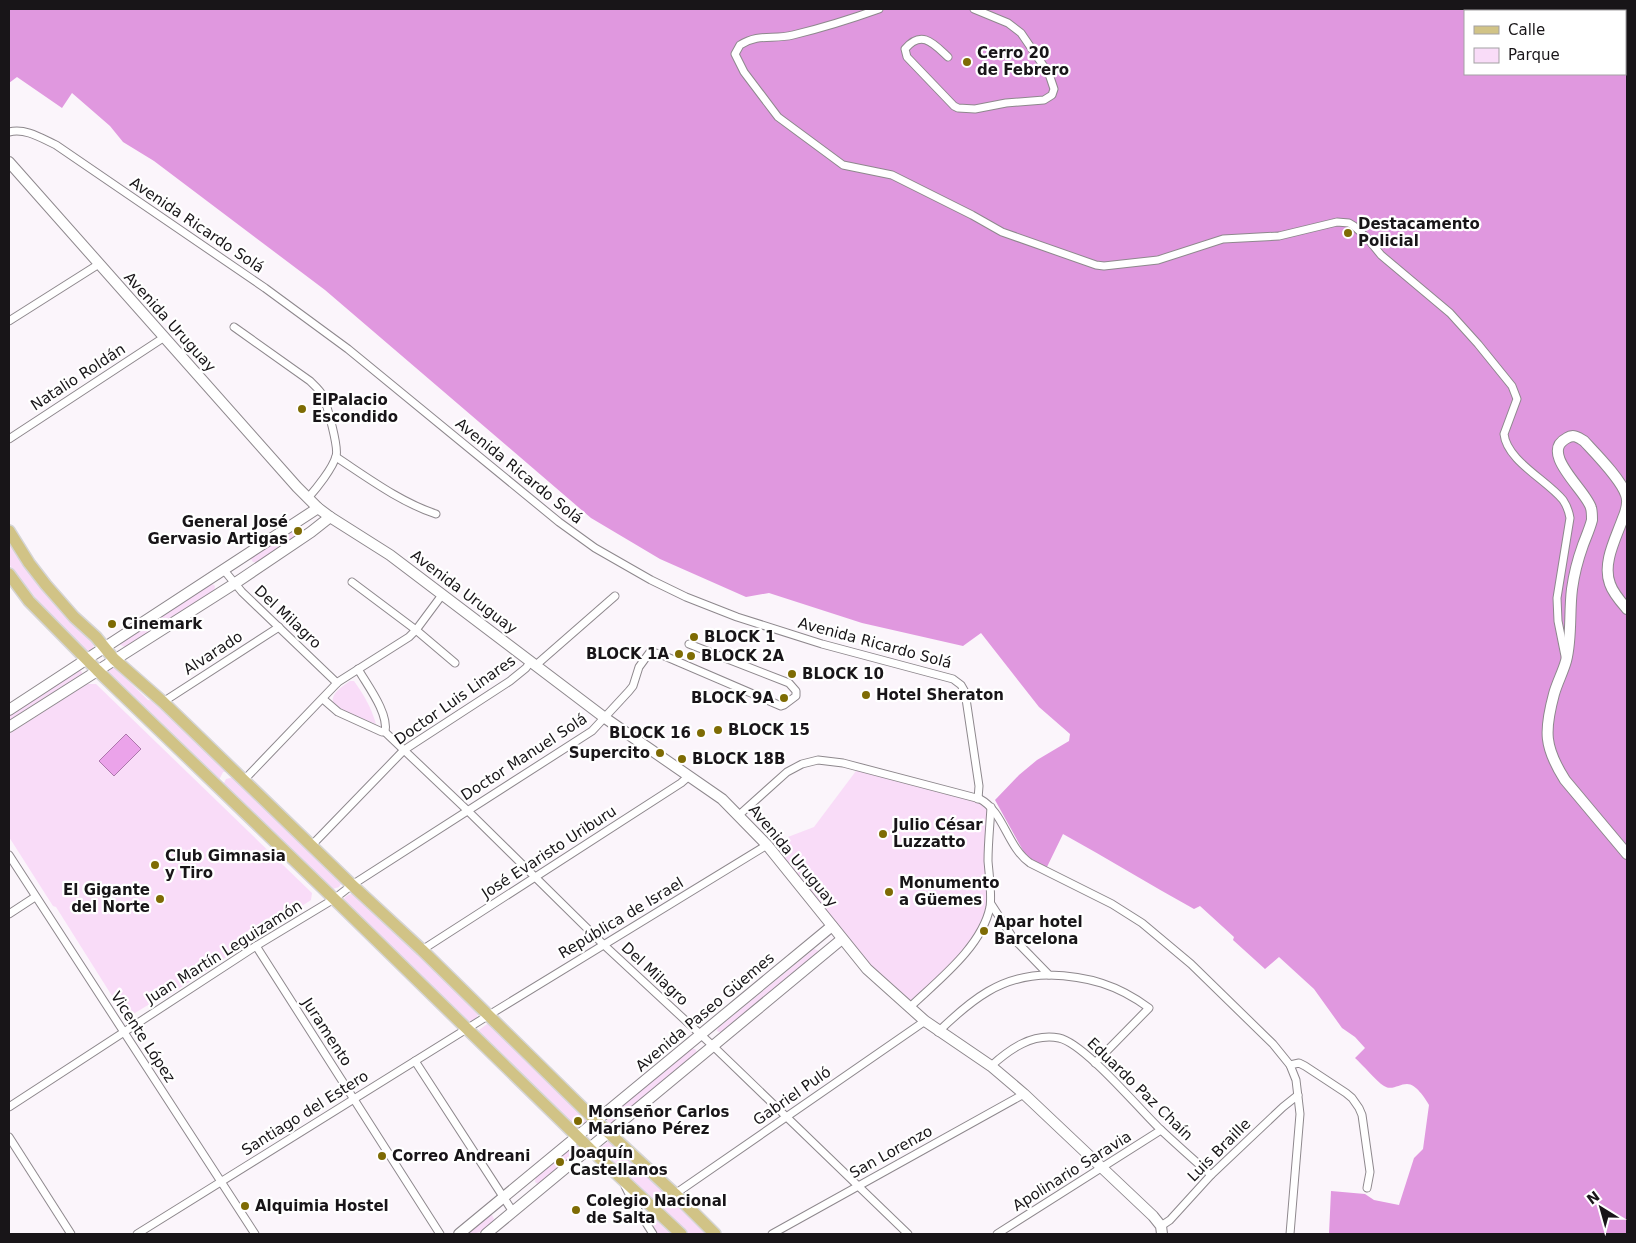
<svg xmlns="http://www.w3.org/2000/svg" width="1636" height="1243" viewBox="0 0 1636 1243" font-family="'DejaVu Sans',sans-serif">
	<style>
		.green { fill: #f9dcf8 }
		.forest { fill: #e098df; fill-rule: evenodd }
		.water { fill: #eba3ea; stroke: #ac78ab }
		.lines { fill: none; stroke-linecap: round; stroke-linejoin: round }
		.street-casing { stroke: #8e888d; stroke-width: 9 }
		.secondary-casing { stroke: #8e888d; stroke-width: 12 }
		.primary-casing { stroke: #d5d5d5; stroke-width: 14 }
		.street { stroke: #fff; stroke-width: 7 }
		.secondary { stroke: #fff; stroke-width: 10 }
		.primary { stroke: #d1c386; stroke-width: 11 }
		.poi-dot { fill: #7e6b04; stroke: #fff; stroke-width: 2 }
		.labels { text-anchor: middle; stroke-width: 4.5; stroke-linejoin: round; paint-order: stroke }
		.poi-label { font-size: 15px; font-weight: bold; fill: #181518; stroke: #fff; text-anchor: start }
		.street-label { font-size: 15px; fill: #181518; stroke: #fff }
	</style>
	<rect width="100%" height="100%" fill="#fbf5fb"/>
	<!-- green -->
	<g class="green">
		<path d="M296,526L299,527L302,534L257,563L253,562L251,559L252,556Z"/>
		<path d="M9,544L91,640L94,645L92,650L87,651L83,649L47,612L11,567L9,563Z"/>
		<path d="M211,583L215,586L214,592L126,648L119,644Z"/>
		<path d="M110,666L114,667L148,700L156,701L229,771L223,772L219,780L107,673L106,670Z"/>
		<path d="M79,668L83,674L9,722V714Z"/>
		<path d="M350,681H354C364,695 371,707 376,724L339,709C324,698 340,688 350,681Z"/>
		<path d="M87,684H96L312,893L311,900L242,945L243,946L165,998L163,996L130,1016L124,1015L56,907L53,906L9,837V734Z"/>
		<path d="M859,767L970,797L986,805L988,812L991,904L972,944L909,1008L865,967L767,845L814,827Z"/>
		<path d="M234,777L339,878L341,884L339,887L333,889L327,886L225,788L224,783L226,779Z"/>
		<path d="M353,893L359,897L479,1013C477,1019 472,1022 466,1021L343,902C344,896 348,895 353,893Z"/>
		<path d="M814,949L819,951L818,955L722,1033L717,1031L718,1028Z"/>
		<path d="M487,1024L491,1025L586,1117V1121L580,1127H575L479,1035V1030Z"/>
		<path d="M691,1049H695L697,1052L696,1055L612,1124L607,1121V1119Z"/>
		<path d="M609,1141L612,1142L707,1234H687L602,1154L600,1150L601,1147Z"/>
		<path d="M578,1143L582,1148L540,1183L538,1184L535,1182L536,1177Z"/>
		<path d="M490,1215H492L494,1219C489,1230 478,1234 467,1234Z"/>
		<path d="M650,1218H654L671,1234H658L649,1221Z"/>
	</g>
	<!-- forest -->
	<path class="forest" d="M9,9H1627V1234H1329L1331,1191L1365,1194L1374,1200L1399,1205L1414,1158L1423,1149L1429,1105C1425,1098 1416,1084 1407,1084C1399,1084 1392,1091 1384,1086C1376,1081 1363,1065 1355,1058L1365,1048L1355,1037L1342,1028L1314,989L1279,957L1265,969L1233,940L1234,937L1200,906L1194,909C1150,885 1107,858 1063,834L1046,869L1026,856L995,800L1019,775L1037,760L1069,741L1070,734L1039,707L981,633L963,646L862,623L769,593L746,597L660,559L591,518L325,290L154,161L123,142L110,126L72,93L62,108L17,77L9,83ZM1465,11H1625V74H1465Z"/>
	<!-- water -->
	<path class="water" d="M126,734L141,749L114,776L99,761Z"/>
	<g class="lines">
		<!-- street casing -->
		<g class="street-casing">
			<g id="street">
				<path d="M879,9C851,19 822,28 793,35C773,40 759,33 740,45L735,54L744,72L778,117L843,165L892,175L972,215L1002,232L1096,265L1104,266L1158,260L1223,239L1279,236L1337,222L1349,223L1354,226L1368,239L1381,255L1450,313L1478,344L1512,386L1517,399L1504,434C1507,461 1547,480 1563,500C1567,506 1569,512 1570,518L1557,598L1558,621L1565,656"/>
				<path d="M948,57C934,44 922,29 905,49L907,57L954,106L958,108L975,109L1006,103L1044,100L1052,95L1054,89L1049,74L1021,33L1008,23L974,9"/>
				<path d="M9,132C26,128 41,138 56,145L265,288L348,349L559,522L595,548L651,580L686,597L737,617L822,644L953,679L961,685L965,692L979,786L978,799"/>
				<path d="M9,321L99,264"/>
				<path d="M234,327L310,381C315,386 320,390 323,396C327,405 339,448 336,456C333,468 316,489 308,498"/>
				<path d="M9,439L163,338"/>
				<path d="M336,457C368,478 400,502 436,514"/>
				<path d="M223,569L242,592L337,683"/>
				<path d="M352,582L416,630L455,663"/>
				<path d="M536,665L615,596"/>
				<path d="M358,669C367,685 389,713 385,732"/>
				<path d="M323,699L338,712L382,732H385L467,810L604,945L713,1046L908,1234"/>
				<path d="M163,702L279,627"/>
				<path d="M244,780L338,682L409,637L416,630L442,595"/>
				<path d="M739,815L787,772L802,764L818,760L843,763L980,799C1004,812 1007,847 1030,863L1112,904L1142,923L1191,964L1273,1044L1290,1065L1296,1080L1300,1114L1290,1234"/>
				<path d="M311,846L404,750L510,681L526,668L531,661"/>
				<path d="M9,855L255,1234"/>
				<path d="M991,904L1013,938L1049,975C1088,976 1118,985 1149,1008L1095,1063"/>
				<path d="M9,914L35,897"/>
				<path d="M256,946L440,1234"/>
				<path d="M422,950L681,783L689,776"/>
				<path d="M909,1008C937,981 982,947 990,907C992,895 989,874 988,861C988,843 990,825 991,807"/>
				<path d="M938,1032C971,1000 1001,975 1049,975"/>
				<path d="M415,1061L513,1212"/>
				<path d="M1290,1065L1299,1063L1305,1066L1346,1093L1352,1098L1359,1108L1362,1115L1370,1172L1367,1188"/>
				<path d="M991,1066C1010,1049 1032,1033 1059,1038C1084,1043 1139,1109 1160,1129C1177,1145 1194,1160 1211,1175"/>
				<path d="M9,1107L256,946L334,899L352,885L592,731L629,691L633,686L639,667L650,652L660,654L781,706L784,705L796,696V691L789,683L689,644"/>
				<path d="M9,1137L71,1234"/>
				<path d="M625,1186L633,1202L653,1234"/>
				<path d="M675,1194L925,1021"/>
				<path d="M1161,1226L1170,1220L1211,1175L1283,1107L1298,1095"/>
				<path d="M137,1234L489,1015L767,845"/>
				<path d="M772,1234L1024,1094"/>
				<path d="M997,1234L1161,1130"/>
			</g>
		</g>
		<!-- secondary casing -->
		<g class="secondary-casing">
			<g id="secondary">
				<path d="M9,162L297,487L318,508L330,517L390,555L605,718L722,799L767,845L867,969L925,1021L991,1066L1024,1094L1153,1216L1161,1226L1162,1234"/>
				<path d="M1627,609C1621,602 1613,593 1610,584C1602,563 1616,538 1623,518C1626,511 1629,503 1626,495C1621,479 1596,454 1584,441C1578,437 1573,434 1567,438C1538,453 1587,491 1591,508C1592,511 1592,517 1592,520C1590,528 1586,537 1583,545C1578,559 1574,574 1572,589C1569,613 1572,638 1566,661C1563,672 1557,683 1554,694C1544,731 1544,747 1565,780L1627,854"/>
				<path d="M9,710L318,508"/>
				<path d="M9,727L234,584L311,532L330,517"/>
				<path d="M459,1234L832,926"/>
				<path d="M486,1234L842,939"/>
			</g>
		</g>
		<!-- primary casing -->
		<g class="primary-casing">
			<g id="primary">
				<path d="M9,531L29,563L46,585L74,617L96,637L114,659L163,702L352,885L422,950L596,1121L675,1194L715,1234"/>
				<path d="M9,574L29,601L97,670L325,890L590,1149L681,1234"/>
			</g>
		</g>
		<!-- street -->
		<use href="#street" class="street"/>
		<!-- secondary -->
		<use href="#secondary" class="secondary"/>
		<!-- primary -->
		<use href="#primary" class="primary"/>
	</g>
	<!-- markers -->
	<g class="poi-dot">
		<circle cx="967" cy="62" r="5"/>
		<circle cx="1348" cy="233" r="5"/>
		<circle cx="302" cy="409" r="5"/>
		<circle cx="298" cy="531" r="5"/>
		<circle cx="112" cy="624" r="5"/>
		<circle cx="694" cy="637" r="5"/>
		<circle cx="679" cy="654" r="5"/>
		<circle cx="691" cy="656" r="5"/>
		<circle cx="792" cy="674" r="5"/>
		<circle cx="866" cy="695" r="5"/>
		<circle cx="784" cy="698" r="5"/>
		<circle cx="718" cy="730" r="5"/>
		<circle cx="701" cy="733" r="5"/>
		<circle cx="660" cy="753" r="5"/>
		<circle cx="682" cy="759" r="5"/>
		<circle cx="883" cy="834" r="5"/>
		<circle cx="155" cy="865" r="5"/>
		<circle cx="889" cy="892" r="5"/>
		<circle cx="160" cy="899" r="5"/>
		<circle cx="984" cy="931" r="5"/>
		<circle cx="578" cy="1121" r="5"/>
		<circle cx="382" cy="1156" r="5"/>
		<circle cx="560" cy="1162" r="5"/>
		<circle cx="245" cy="1206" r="5"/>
		<circle cx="576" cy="1210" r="5"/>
	</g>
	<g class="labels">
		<!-- poi labels -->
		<g class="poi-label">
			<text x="977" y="58">Cerro 20<tspan x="977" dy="17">de Febrero</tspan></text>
			<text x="1358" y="229">Destacamento<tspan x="1358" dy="17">Policial</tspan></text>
			<text x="312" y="405">ElPalacio<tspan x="312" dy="17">Escondido</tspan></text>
			<text x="288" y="527" text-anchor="end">General José<tspan x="288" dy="17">Gervasio Artigas</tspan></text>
			<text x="122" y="629">Cinemark</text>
			<text x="704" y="642">BLOCK 1</text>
			<text x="669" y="659" text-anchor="end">BLOCK 1A</text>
			<text x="701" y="661">BLOCK 2A</text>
			<text x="802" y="679">BLOCK 10</text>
			<text x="876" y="700">Hotel Sheraton</text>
			<text x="774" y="703" text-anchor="end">BLOCK 9A</text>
			<text x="728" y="735">BLOCK 15</text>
			<text x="691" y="738" text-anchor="end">BLOCK 16</text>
			<text x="650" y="758" text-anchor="end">Supercito</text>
			<text x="692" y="764">BLOCK 18B</text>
			<text x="893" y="830">Julio César<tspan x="893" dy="17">Luzzatto</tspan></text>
			<text x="165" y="861">Club Gimnasia<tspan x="165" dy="17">y Tiro</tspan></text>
			<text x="899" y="888">Monumento<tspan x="899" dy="17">a Güemes</tspan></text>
			<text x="150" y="895" text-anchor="end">El Gigante<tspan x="150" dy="17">del Norte</tspan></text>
			<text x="994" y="927">Apar hotel<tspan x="994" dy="17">Barcelona</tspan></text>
			<text x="588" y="1117">Monseñor Carlos<tspan x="588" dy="17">Mariano Pérez</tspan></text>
			<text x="570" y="1158">Joaquín<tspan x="570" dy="17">Castellanos</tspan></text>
			<text x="392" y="1161">Correo Andreani</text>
			<text x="586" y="1206">Colegio Nacional<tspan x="586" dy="17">de Salta</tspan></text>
			<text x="255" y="1211">Alquimia Hostel</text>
		</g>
		<!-- street labels -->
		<g class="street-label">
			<text transform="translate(197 225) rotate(34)" y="5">Avenida Ricardo Solá</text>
			<text transform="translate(170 322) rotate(48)" y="5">Avenida Uruguay</text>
			<text transform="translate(78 377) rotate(-33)" y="5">Natalio Roldán</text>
			<text transform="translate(519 471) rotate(39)" y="5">Avenida Ricardo Solá</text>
			<text transform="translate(464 592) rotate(37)" y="5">Avenida Uruguay</text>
			<text transform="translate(288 617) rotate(43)" y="5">Del Milagro</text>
			<text transform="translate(875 643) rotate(15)" y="5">Avenida Ricardo Solá</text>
			<text transform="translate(213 653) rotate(-33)" y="5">Alvarado</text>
			<text transform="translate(455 700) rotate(-35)" y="5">Doctor Luis Linares</text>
			<text transform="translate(524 757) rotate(-33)" y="5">Doctor Manuel Solá</text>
			<text transform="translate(549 852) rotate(-33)" y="5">José Evaristo Uriburu</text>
			<text transform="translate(793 856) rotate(50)" y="5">Avenida Uruguay</text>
			<text transform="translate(621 918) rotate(-31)" y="5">República de Israel</text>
			<text transform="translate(224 952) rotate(-32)" y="5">Juan Martín Leguizamón</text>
			<text transform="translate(655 974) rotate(43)" y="5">Del Milagro</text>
			<text transform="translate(705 1012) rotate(-40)" y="5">Avenida Paseo Güemes</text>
			<text transform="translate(327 1032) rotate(57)" y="5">Juramento</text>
			<text transform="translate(143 1037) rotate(57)" y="5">Vicente López</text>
			<text transform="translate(1140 1089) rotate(44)" y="5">Eduardo Paz Chaín</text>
			<text transform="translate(792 1096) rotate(-35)" y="5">Gabriel Puló</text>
			<text transform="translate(305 1113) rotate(-32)" y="5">Santiago del Estero</text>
			<text transform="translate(1219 1150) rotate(-45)" y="5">Luis Braille</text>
			<text transform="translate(891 1152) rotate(-29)" y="5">San Lorenzo</text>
			<text transform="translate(1072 1171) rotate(-32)" y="5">Apolinario Saravia</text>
		</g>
	</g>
	<!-- border -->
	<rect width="1636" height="1243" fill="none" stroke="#181518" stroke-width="20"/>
	<!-- legend -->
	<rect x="1464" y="10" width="162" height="65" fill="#ffffff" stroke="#a3a1a3"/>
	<rect x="1474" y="26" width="25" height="8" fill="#d1c386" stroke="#a3a1a3"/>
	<text x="1508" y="35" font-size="15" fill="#181518">Calle</text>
	<rect x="1474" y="48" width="25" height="15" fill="#f9dcf8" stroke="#a3a1a3"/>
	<text x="1508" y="60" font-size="15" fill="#181518">Parque</text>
	<!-- north arrow -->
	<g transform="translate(1601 1208) rotate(323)" stroke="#ffffff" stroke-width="4" paint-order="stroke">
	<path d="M0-4L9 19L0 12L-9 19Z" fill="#181518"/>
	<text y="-8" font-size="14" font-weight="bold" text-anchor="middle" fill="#181518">N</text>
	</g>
</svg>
